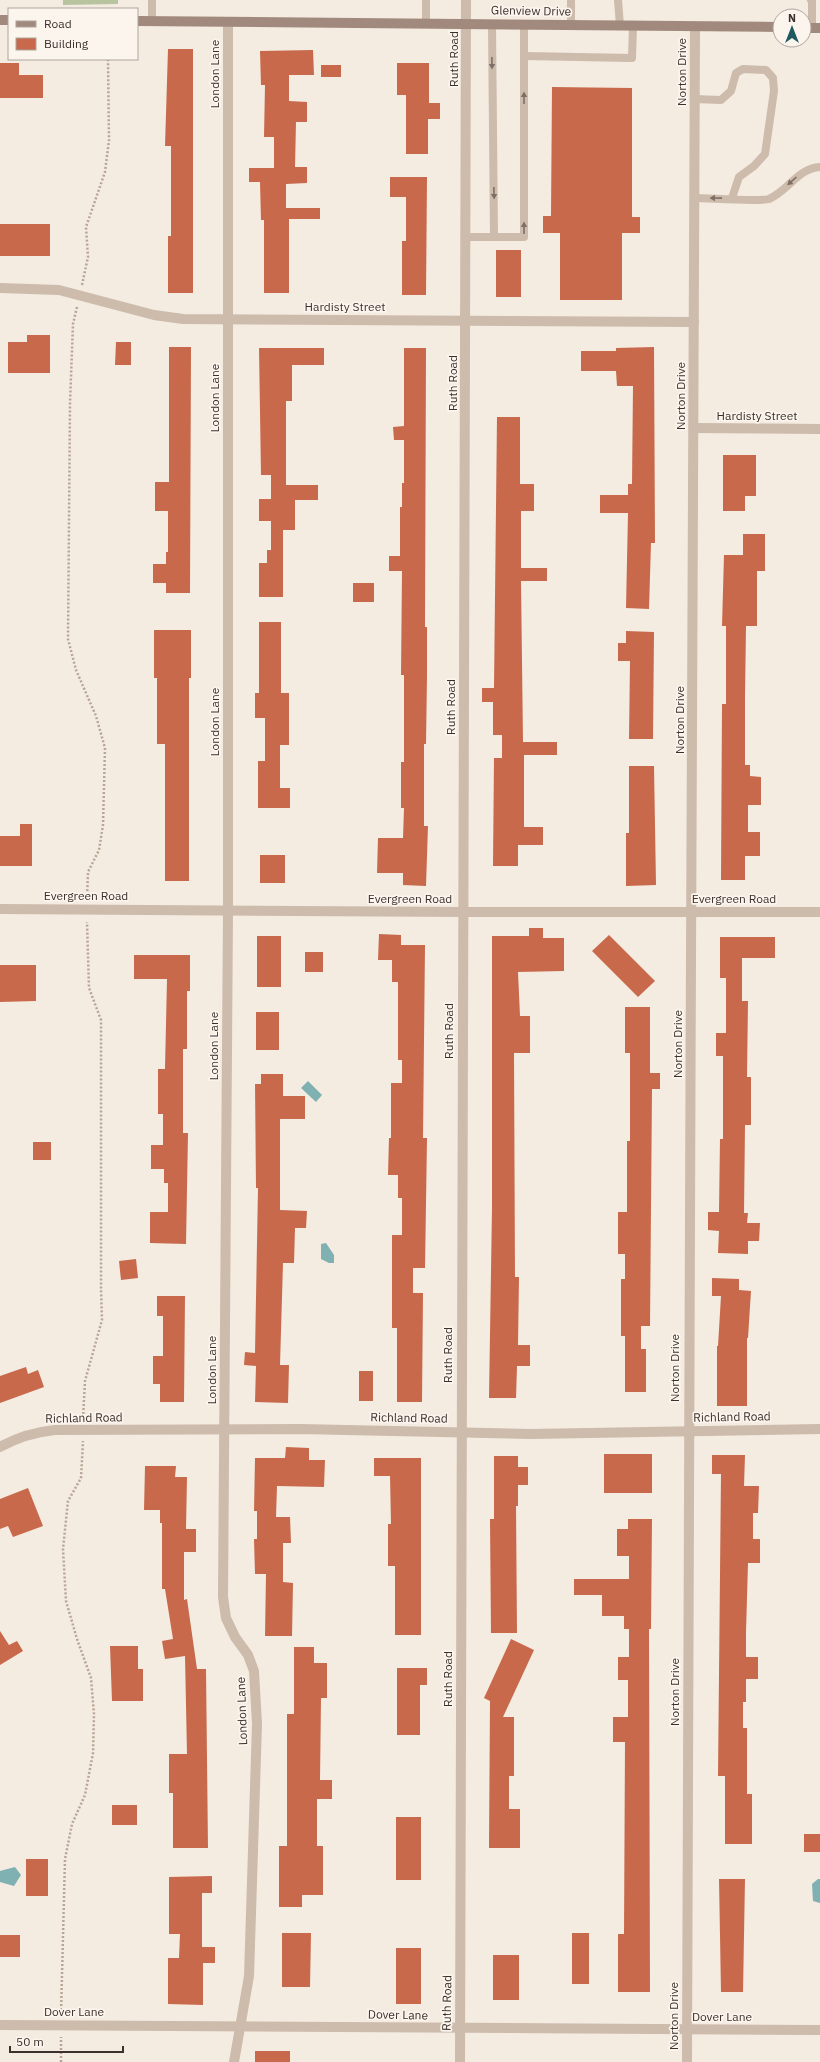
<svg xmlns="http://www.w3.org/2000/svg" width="820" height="2062" viewBox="0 0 820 2062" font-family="'IBM Plex Sans',sans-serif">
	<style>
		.green { fill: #b8c4a0 }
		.water { fill: #7fb0b2 }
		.building { fill: #c8694b }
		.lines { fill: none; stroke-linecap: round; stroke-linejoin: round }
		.path { stroke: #b9a596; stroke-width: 2.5; stroke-dasharray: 2 2; stroke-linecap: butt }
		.service { stroke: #cdbbac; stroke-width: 8 }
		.minor { stroke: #cdbbac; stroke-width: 10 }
		.tertiary { stroke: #cdbbac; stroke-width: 10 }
		.secondary { stroke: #a18a7d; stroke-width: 10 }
		.oneway { fill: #7d6f65 }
		.labels { text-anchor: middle; stroke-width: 3.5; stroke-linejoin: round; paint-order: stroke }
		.street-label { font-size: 12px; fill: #3b302b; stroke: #fbf5ee }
	</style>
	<rect width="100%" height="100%" fill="#f4ebe1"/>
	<!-- green -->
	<path class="green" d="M63,0H118V4L63,5Z"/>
	<!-- water -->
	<g class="water">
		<path d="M308,1081L322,1095L316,1102L301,1088Z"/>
		<path d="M326,1243L334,1255V1263H329L321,1259V1244Z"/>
		<path d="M15,1867L21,1875L14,1886L0,1882V1871Z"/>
		<path d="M818,1879H820V1903L813,1901L812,1884Z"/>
	</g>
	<!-- building -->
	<g class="building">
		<path d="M168,49H193V293H168V236H171V146H165Z"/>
		<path d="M313,50L314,75H289V101L307,102V122H296L295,167H307V183L286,184V208H320V219H289V293H264V220H261L260,182H249V168H274V137H264L265,85H261L260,51Z"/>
		<path d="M0,63H19V75H43V98H0Z"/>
		<path d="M397,63H429V103H440V119H428V154H406V95H397Z"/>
		<rect x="321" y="65" width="20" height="12"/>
		<path d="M552,87L632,88V217H640V233H622V300H560V233H543V216H551Z"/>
		<path d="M390,177H427L426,295H402V241H406V197H390Z"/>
		<rect x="0" y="224" width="50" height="32"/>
		<rect x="496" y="250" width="25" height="47"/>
		<path d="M27,335H50V373H8V342H27Z"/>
		<path d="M116,342H131V365H115Z"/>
		<path d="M169,347H191L190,593H166V583H153V564H166V552H168V511H155V482H169Z"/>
		<path d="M654,347L655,543H651L649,609L626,608L628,513H600V495H628V484H632L633,386H617L616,371H581V351H616V348Z"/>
		<path d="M259,348H324V365H292V401H286V485H318V500H295V530H283V597H259V563H267V550H271V521H259V499H271V475H261Z"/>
		<path d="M404,348H426L425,627H427V675L426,744H424V826H428L426,886L403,885V873H377L378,838H403L404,808H401V762H404V675H401L402,571H389V556H400V507H402V483H404V440H394L393,427L404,426Z"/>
		<path d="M497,417H520V484H534V511H521V568H547V581H521L523,742H557V755H524V827H543V845H518V866H493L494,758H502V735H493V702H482V688H494Z"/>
		<path d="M723,455H756V496H745V511H723Z"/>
		<path d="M743,534H765V571H757V626H746L745,696V765H750V776L761,777V805H748V832H760V856H745V880H721L722,704H726V626H722L724,555H743Z"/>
		<rect x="353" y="583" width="21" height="19"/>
		<path d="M259,622H281V693H289V745H280V788H290V808H258V761H265V718H255V693H259Z"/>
		<path d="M154,630H191V678H189V881H165V744H157V678H154Z"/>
		<path d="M626,631L654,632L653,739H629L630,661H618V643H626Z"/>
		<path d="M629,766H654L656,885L626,886V833H629Z"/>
		<path d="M20,824H32V866H0V836H20Z"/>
		<rect x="260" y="855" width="25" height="28"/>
		<path d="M529,928H543V938H564V971L518,972L520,1016H530V1053H514L515,1277H519L518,1345H530V1366H517L516,1398H489L492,1208V936H529Z"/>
		<path d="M379,934L401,935V945H425L423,1138H427L425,1268H413V1293H423L422,1402H397V1328H392V1235H402V1198H398V1175H388L389,1138H391V1083H402V1060H398V982H392V960H378Z"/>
		<path d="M609,935L655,981L638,997L592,951Z"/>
		<rect x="257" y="936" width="24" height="51"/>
		<path d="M720,937H775V958H742V1001H748L747,1077H751V1125H745L744,1213H748L747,1223H760L759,1241H748V1254L718,1253L719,1231L708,1230V1212H719L720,1139H723V1056H716V1033H726V978H720Z"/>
		<rect x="305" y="952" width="18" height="20"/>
		<path d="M134,955H190V991H187V1049H183V1133H188L186,1244L150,1243V1212H168V1183H164V1169H151V1145H163V1114H158V1069H165L167,979H134Z"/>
		<path d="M0,965H36V1001L0,1002Z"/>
		<path d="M625,1007H650V1073H660V1089H652L650,1326H641V1349H646V1392H625V1336H621V1279H625V1254H618V1212H627V1141H630V1053H625Z"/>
		<rect x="256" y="1012" width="23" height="38"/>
		<path d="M261,1074H283V1096H305V1119H280V1210L307,1211L306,1228H295L294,1263H283L280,1365H289L288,1403L255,1402L256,1366L244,1365L245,1352L255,1353L258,1188H256L255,1084H261Z"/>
		<rect x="33" y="1142" width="18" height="18"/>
		<path d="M136,1259L138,1278L121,1280L119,1261Z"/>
		<path d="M712,1278L739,1279V1290L751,1291L748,1338H747V1406H717V1346H718L721,1296H712Z"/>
		<path d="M157,1296H185L184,1402H160V1384H153V1356H163V1316H157Z"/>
		<path d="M26,1367L28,1374L38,1370L44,1387L0,1403V1376Z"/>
		<rect x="359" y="1371" width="14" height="30"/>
		<path d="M286,1447L309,1448V1460H325L324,1487L277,1486L276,1517H290L291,1543H283V1582L293,1583L292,1636H265L266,1574H255L254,1539H257V1511H254L255,1458H285Z"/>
		<rect x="604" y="1454" width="48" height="39"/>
		<path d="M712,1455H745L744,1486H759L758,1513H753V1539H760V1563H748L746,1632V1657H758V1679H746V1702H743V1728H747V1794H752V1844H725V1776H718L721,1474H712Z"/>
		<path d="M494,1456H518V1467H528V1485H518V1506H516L517,1633H491L490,1519H494Z"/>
		<path d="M374,1458H421V1635H395V1566H388V1524H391L390,1476H374Z"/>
		<path d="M145,1466H176L175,1477H187L186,1529H196V1552H184V1600L187,1599L197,1669H206L208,1848H173V1793H169V1754H187L185,1656L165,1659L162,1641L173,1639L165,1589H162V1523H160V1510H144Z"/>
		<path d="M28,1488L43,1526L13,1537L8,1526L0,1529V1499Z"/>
		<path d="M628,1519H652L651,1629H649L650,1992H618V1934H624L625,1742H613V1717H628V1680H618V1657H629V1629H624V1616H602V1595H574V1579H629V1556H617V1529H628Z"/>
		<path d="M0,1631L9,1645L17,1641L23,1651L0,1665Z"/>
		<path d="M511,1639L534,1650L503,1717H514V1776H509V1809H520V1848H489L490,1701L484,1698Z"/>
		<path d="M110,1646H138V1669H143V1701H112Z"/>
		<path d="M294,1647H314V1663H327V1698H321L320,1780H332V1799H317V1846H323V1895H302V1907H279V1846H287V1714H294Z"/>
		<path d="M397,1668H427V1685H420V1735H397Z"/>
		<rect x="112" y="1805" width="25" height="20"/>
		<rect x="396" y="1817" width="25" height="63"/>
		<rect x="804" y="1834" width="16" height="18"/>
		<rect x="26" y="1859" width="22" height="37"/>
		<path d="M212,1876V1893H202V1947H215V1963H203V2005L168,2004V1958H179L180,1934H169V1877Z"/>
		<path d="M719,1879H745L743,1992H721Z"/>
		<path d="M282,1933H311L310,1987H282Z"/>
		<rect x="572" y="1933" width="17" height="51"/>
		<rect x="0" y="1935" width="20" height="22"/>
		<rect x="396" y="1948" width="25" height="56"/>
		<rect x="493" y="1955" width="26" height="45"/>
		<rect x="255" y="2051" width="35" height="11"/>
	</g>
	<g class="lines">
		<!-- path -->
		<g class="path">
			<path d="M82,285L88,257L86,227L105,172L109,140L108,59"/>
			<path d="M77,307L73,324L70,403L68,639L76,670L96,716L105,748L103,825L99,850L88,872L87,899"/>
			<path d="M83,1418L85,1381L102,1320L101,1289V1020L89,988L87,922"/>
			<path d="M61,2014L65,1859L72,1824L85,1795L93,1753L94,1714L91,1678L77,1639L66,1601L63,1549L68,1501L81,1478L83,1441"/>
			<path d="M61,2062V2037"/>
		</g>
		<!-- service -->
		<g class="service">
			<path d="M426,0V23"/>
			<path d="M618,0L620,26"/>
			<path d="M811,0L812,1V28"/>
			<path d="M152,21V0"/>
			<path d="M492,24L494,237"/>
			<path d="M571,25V0"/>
			<path d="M524,56L632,58L633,26"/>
			<path d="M694,99L721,100L731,91L736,73L743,69L766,70L773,78L774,91L765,154L754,166L739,177L732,198"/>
			<path d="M694,198C708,198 759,202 769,199C788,191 798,168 820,167"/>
			<path d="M466,237H524V24"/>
		</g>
		<!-- minor -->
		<g class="minor">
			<path d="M228,22V911L223,1597L226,1618L235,1637L248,1655L254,1671L257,1724L249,1976L234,2062"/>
			<path d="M0,288L59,290L154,315L183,319L694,322"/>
			<path d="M694,428L820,429"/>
			<path d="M0,909L463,912H820"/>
			<path d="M0,1447C18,1437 35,1432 55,1430L300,1429L530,1434L820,1429"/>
			<path d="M0,2025L820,2030"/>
			<path d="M460,2062L466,0"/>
		</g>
		<!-- tertiary -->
		<path class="tertiary" d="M687,2062C688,1384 693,705 695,27"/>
		<!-- secondary -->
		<g class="secondary">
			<path d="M0,20H9"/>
			<path d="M137,21L780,27"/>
			<path d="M804,28H820"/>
		</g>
	</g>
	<!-- one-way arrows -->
	<defs><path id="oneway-solid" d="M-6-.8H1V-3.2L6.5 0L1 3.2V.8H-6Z"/></defs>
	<g class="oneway">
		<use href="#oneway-solid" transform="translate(492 63) rotate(89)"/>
		<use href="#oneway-solid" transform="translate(524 98) rotate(-90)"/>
		<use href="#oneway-solid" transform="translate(792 181) rotate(138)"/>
		<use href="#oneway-solid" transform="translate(494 193) rotate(89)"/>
		<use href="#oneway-solid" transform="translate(716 198) rotate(-179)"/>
		<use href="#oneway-solid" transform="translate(524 228) rotate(-90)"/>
	</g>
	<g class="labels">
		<!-- street labels -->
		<g class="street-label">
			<text transform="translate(531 11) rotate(1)" y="4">Glenview Drive</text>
			<text transform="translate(454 59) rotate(-90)" y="4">Ruth Road</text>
			<text transform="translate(682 72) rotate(-90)" y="4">Norton Drive</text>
			<text transform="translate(215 74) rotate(-90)" y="4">London Lane</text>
			<text x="345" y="311">Hardisty Street</text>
			<text transform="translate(453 383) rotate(-90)" y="4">Ruth Road</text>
			<text transform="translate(681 396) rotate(-90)" y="4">Norton Drive</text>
			<text transform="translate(215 398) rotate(-90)" y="4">London Lane</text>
			<text x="757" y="420">Hardisty Street</text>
			<text transform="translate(451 707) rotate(-90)" y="4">Ruth Road</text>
			<text transform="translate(680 720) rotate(-90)" y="4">Norton Drive</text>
			<text transform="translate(215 722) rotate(-90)" y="4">London Lane</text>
			<text x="86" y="900">Evergreen Road</text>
			<text x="410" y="903">Evergreen Road</text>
			<text x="734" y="903">Evergreen Road</text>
			<text transform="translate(449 1031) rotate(-90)" y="4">Ruth Road</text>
			<text transform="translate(678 1044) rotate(-90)" y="4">Norton Drive</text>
			<text transform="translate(214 1046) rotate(-90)" y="4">London Lane</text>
			<text transform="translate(448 1355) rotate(-90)" y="4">Ruth Road</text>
			<text transform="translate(675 1368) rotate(-90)" y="4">Norton Drive</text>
			<text transform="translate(212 1370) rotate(-90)" y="4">London Lane</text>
			<text transform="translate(732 1417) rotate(-1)" y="4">Richland Road</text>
			<text transform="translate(84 1418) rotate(-1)" y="4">Richland Road</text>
			<text transform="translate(409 1418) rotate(1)" y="4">Richland Road</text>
			<text transform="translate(448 1679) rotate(-90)" y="4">Ruth Road</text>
			<text transform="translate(675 1692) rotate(-90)" y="4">Norton Drive</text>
			<text transform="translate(242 1711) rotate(-92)" y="4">London Lane</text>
			<text transform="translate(447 2003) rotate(-89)" y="4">Ruth Road</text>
			<text x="74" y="2016">Dover Lane</text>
			<text transform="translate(398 2015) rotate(1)" y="4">Dover Lane</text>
			<text transform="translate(674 2016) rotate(-90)" y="4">Norton Drive</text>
			<text x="722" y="2021">Dover Lane</text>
		</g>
	</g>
	<!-- legend -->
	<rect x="8" y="8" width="130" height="52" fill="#fbf5ee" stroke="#aea6a0"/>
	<rect x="16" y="21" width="20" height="6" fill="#a18a7d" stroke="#aea6a0"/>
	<text x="44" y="28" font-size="12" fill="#3b302b">Road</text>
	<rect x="16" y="38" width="20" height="12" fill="#c8694b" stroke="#aea6a0"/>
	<text x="44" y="48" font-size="12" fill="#3b302b">Building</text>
	<!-- north arrow -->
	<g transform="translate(792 28)"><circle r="19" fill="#fbf5ee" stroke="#aea6a0"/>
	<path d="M0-3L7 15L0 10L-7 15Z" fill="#1f5a5e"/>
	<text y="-6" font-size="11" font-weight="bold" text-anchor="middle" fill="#3b302b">N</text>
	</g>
	<!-- scale -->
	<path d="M10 2046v6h113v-6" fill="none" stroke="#3b302b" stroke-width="2"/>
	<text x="16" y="2046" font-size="12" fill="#3b302b" stroke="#fbf5ee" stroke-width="3" paint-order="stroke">50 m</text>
</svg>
